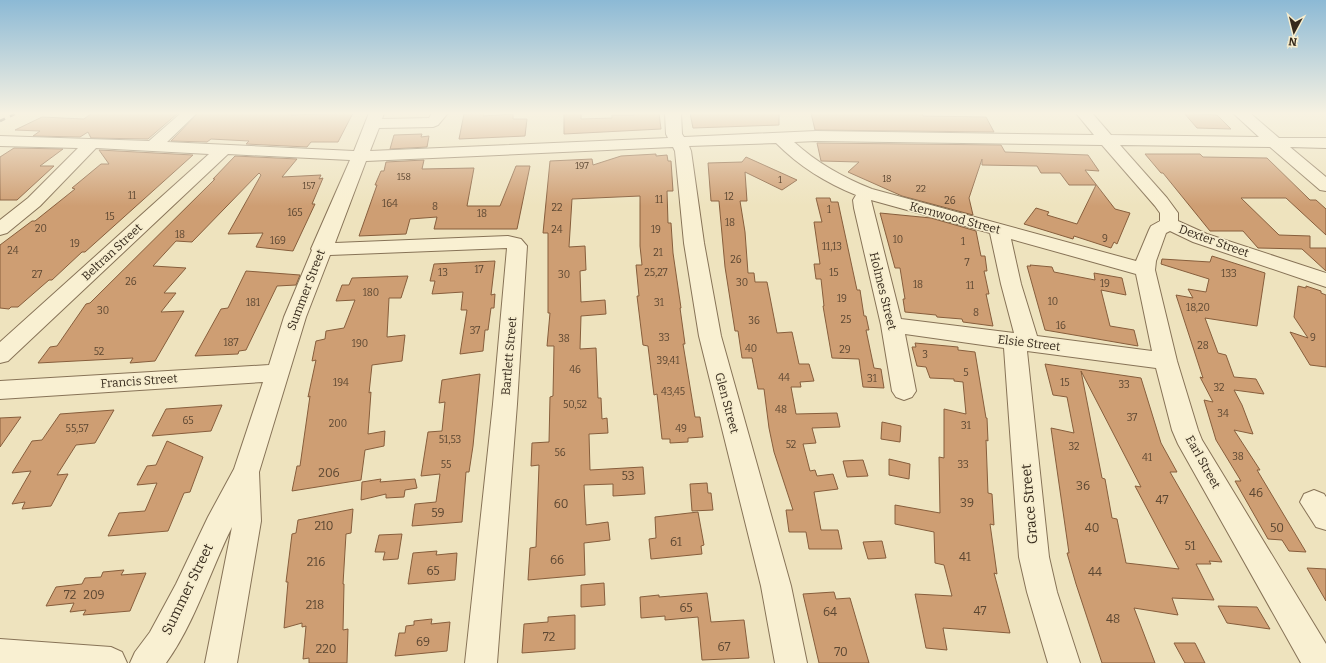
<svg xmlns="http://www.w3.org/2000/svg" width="1326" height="663" viewBox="0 0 1326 663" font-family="Bitter,serif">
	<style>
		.building { fill: #ce9e73; stroke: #875e3c; fill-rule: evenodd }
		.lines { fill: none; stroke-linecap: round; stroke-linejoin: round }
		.minor-casing { stroke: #877357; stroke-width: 2 }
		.minor { fill: #f9f0d2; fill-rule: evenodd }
		.rail { stroke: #362a1c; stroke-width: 2.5; stroke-dasharray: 5.5 5.5; stroke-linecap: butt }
		.labels { text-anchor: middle; stroke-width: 3.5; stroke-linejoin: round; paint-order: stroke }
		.far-number-label { font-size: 9px; fill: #5c4732 }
		.number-label { font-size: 10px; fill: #5c4732 }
		.street-label { font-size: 12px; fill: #362a1c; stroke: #f6edce }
		.near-number-label { font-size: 12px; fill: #5c4732 }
		.near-street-label { font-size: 14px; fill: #362a1c; stroke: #f6edce }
	</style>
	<rect width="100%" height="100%" fill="#eee3be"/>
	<!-- building -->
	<g class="building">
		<path d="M92,113H178L148,139L91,138L88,132L80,137L33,136L40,131L15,130L42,117L84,119Z"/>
		<path d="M198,113H292L291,115L353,113L338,142H311L307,147L246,144L249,141L211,139L207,142L171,141Z"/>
		<path d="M484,113L483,116L513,114V119H527L525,136L459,139L464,114Z"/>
		<path d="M564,113H581V119L612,118V115H634V113H659L661,129L564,134Z"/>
		<path d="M690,113H779V125L693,128Z"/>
		<path d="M811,113H922L923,116L986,117L994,132L815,130Z"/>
		<path d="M1184,113L1217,115L1231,129L1197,128Z"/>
		<path d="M422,134L421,137L429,136L427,147L390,149L394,135Z"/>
		<path d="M817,143L1001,145L1005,152L1088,155L1099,171L1085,170L1115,209L1130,213L1117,244L1114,242L1111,248L1074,236L1073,239L1024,224L1036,208L1049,212L1047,215L1077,224L1096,185H1069L1060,173H1041L1037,166L982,165V159L969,198L973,215L902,196L848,172L859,162L821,161Z"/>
		<path d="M14,148L63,149L40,166H54L17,200H0V157Z"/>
		<path d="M99,150L193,155L85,252H82L52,280H49L18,307H11L9,309L0,308V245L32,221H35L75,189L72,188L101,164H109Z"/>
		<path d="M656,154V156L667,155L668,161H671L673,191H667L668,223H671L673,253L681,308H680L685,344H683L695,417H700L703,437L688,438V442L670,443V439H662L657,394L654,395L648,346L643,345L637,296H639L636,265H642L640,246V196L572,199L569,247L585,246L586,270L580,271L581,302L605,300L606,314L581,316L580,349L596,348L598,398H601L602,419L607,418L608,433L589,434L590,470L643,467L645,494L613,496V484L584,485L586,525L608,522L610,540L584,543L585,575L528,580L530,548L536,547L539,465L531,466L532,443L549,442L550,397L553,396L554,346H547L550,313H548V233H543L550,161L592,159L593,165L621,156Z"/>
		<path d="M1145,154H1200L1203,157L1267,158L1310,200H1316L1326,209V235L1286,198H1241L1279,235L1310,236V248H1326V271L1302,249L1258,248L1243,231H1210L1163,173H1161Z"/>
		<path d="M235,156L297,159L282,177L321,175L319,179L323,178L312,204H315L293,251L256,247L263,233L228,234L261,175L259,173L192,242L176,241L153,266L186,268L164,293H176L161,312L184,311L155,361L130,363L133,358L38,363L50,347L57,346L86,304L90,303L215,179H213Z"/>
		<path d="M746,157L797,180L782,190L745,172L747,201H740L745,232L748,273H754L755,282H767L777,333L792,332L799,364H809L814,381L800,382L801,387H791L796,414L837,413L840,427L812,428L816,443L803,444L810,471L815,470L817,476L833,474L838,489L814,492L821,530H838L842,549H809L806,532H789L786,510H793L774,452L769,428L764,389H758L752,358H742L738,331H735L725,267L719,201H711L708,163L742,162Z"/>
		<path d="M424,160L422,169L474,168L467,206H500L516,166H530L517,229H434L437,217L410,219L406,234L359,236L377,185H375L381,171H384L386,162Z"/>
		<path d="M816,198H830L831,202H838L857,290H860L864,316H866L869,330H866L874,368L881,369L884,388L863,387L859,359L832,358L823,306H824L821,279H816L814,264H820L814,222H822Z"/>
		<path d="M880,213L931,218L976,231L981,256H985L987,271H984L989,294H986L993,326L963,322L962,319L937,317L936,315L905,312L903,299H905L900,268H895Z"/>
		<path d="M1212,256L1265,273L1257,326L1205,318L1218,353L1226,355L1234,377L1256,379L1264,394L1234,390L1242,405L1253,434L1234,430L1260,470H1257L1306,552L1289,551L1282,540L1268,539L1235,481H1241L1216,440L1204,400L1213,402L1200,377L1203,378L1176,295L1193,298L1188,289L1206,292L1209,279L1161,264L1162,259L1210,262Z"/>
		<path d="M495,261L491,295L495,294L494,308H491L488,330H485L483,351L460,354L467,310H461L463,292L432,294L435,281H430L434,264Z"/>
		<path d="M1030,265L1052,267L1054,272L1095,280L1094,273L1122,278L1126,295L1101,290L1110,326L1134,330L1138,346L1045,330L1027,266H1031Z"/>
		<path d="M246,271L300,275L296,285L277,286L246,350L239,351L238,354L195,356L221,309L228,308Z"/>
		<path d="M408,276L401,298H389L387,337L405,335L402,361L372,365L369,393L371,392L368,434L385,431L384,446L365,450L361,480L292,491L297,466H300L310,396L308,397L316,360L312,361L316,341L325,339L326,331L344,328L355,300L336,301L342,285H349L352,278Z"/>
		<path d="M1298,286L1306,288V286L1321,291V293L1326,295V367L1310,365L1290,332L1308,338L1294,317Z"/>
		<path d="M915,343L958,347V350L975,352L986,418H987L988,441L986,440L988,493L992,494L994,525L990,524L997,574L994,573L1010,633L943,628L947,650L926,648L915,594L952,596L944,565L935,563L934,532L895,524V505L940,513L939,457L944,458V409L966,414L963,382L954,381V379L930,378L926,367L917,366L912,347H916Z"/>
		<path d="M1045,364L1141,378L1161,443L1177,472H1170L1222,562L1209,561L1211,564H1196L1214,600L1172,598L1178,615L1134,608L1155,663H1102L1076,584L1067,553H1069L1051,428L1074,433L1067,397L1053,395ZM1081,371L1141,487L1135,486L1179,569L1126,563L1117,519L1112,518L1105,479L1102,478Z"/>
		<path d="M480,374L473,446L469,472H466L462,522L412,526L415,504L436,502L440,474L421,476L428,432L442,431L445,402L439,403L442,380Z"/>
		<path d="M222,405L211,431L152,436L166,409Z"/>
		<path d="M114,410L95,443L76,445L57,475L68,474L51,506L22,509L25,502L12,504L31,471L12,473L32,441L42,440L60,414Z"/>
		<path d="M21,417L0,447V418Z"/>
		<path d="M882,422L901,426L900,442L881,439Z"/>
		<path d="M167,441L203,457L190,492L184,493L168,531L108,536L119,513L145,511L157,483L137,485L147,466L156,465Z"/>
		<path d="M889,459L910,464L909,479L889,475Z"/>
		<path d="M863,460L868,476L847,477L843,461Z"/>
		<path d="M381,479L380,482L415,479L417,488L405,490L404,497L386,498V494L361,500L362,482Z"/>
		<path d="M707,483L708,493H711L713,510L692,511L690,484Z"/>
		<path d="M353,509L351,533L346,534L343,584H344L343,630L348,629L347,663H309V658L303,659L306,626L302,627V623L284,628L288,582H286L292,534L296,533L298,520Z"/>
		<path d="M698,512L704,545L701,546L702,554L651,559L649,539L656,538L655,517Z"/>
		<path d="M402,534L398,559L383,560L385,552H375L379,535Z"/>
		<path d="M882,541L886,558L868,559L863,542Z"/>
		<path d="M437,551L436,555L457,553L455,580L408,584L413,553Z"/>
		<path d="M1307,568L1326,569V601Z"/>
		<path d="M124,570L121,575L146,573L130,611L83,615L86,610L70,612L74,603L46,606L56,587L82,584L85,578L101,577L103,572Z"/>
		<path d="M604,583L605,605L581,607V585Z"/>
		<path d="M834,592L836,599L850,598L869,663H819L803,594Z"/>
		<path d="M707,593L711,622L744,620L749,658L702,660L698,617L665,620V616L641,618L640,597L659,595V597Z"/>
		<path d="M1218,606L1257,607L1270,629L1227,623Z"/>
		<path d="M575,615V649L522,653L524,624L548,622V617Z"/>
		<path d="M432,619L431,624L450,622L447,651L395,656L399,633H405L406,626L414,625V621Z"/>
		<path d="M1174,643H1195L1205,663H1185Z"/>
	</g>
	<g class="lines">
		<!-- minor casing -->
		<g class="minor-casing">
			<g id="minor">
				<path d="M181,113H197L167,142L354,151L369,113H384L382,119L429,118L432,113H448L438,125L433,127L379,128L370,151L668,138L666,134L665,113H681L682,134L684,137L816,131L1094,135L1076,113H1092L1111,135L1259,137L1233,113H1250L1279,138H1326V148L1290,147L1326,177V191L1320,190L1270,147L1120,145L1167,198L1178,213V221L1207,234L1326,273V287L1193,242L1170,231L1166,233L1156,261L1155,270L1177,361L1198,430L1202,440L1326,644V663H1301L1178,444L1172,430L1156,368L1027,351L1049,557L1057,592L1080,663H1048L1027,592L1019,557L1004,348L905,334L916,391L912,397L904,400L896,397L892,391L881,325L854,208L853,200L856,195C826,183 799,166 776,143L689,146L691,151L704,243L721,336L791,586L807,663H775L761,586L699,336L684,243L675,151L673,147L366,161L335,243L508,236L521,239L527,246L517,404L497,663H465L493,404L507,248L330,255L306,317L259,472L261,521L237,663H205L232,527C210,571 195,623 166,663H130L135,652L150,632L176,584L208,517L234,469L263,382L0,399V381L269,365L284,317L312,250L311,249L350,160L228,154L8,361L0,363V342L209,154L96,148L40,206L7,233L0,235V220L28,198L78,148L0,146V136L149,141ZM816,141L1102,145L1155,206L1160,213V221L1151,226L1149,230L1136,261L872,189C844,178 817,163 794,142ZM871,200L990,233L1001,284L1014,333L901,319ZM1011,239L1136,274L1152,351L1037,336L1021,284Z"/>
				<path d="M1314,490L1324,494L1326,497V530L1316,527L1300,502L1304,494Z"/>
				<path d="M0,639L111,647L122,652L127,663H0Z"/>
			</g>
		</g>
		<!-- minor -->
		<use href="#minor" class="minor"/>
		<!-- rail -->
		<path class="rail" d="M0,121L17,113"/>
	</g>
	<!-- sky -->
	<linearGradient id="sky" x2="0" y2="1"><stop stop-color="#8cb9d5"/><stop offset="0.55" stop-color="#f7f2e2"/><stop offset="1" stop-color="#f7f2e2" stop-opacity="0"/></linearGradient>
	<rect width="1326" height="206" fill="url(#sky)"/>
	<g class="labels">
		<!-- far-number labels -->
		<g class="far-number-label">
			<text x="582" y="169">197</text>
			<text x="404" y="180">158</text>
			<text x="887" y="182">18</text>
			<text x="780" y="183">1</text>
			<text x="309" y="189">157</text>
			<text x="921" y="192">22</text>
		</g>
		<!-- number labels -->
		<g class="number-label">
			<text x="132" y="199">11</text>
			<text x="729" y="200">12</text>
			<text x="659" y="203">11</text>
			<text x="950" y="204">26</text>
			<text x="390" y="207">164</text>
			<text x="435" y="210">8</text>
			<text x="557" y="211">22</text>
			<text x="829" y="213">1</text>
			<text x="295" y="216">165</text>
			<text x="482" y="217">18</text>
			<text x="110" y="220">15</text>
			<text x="730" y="226">18</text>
			<text x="41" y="232">20</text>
			<text x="557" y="233">24</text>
			<text x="656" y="233">19</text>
			<text x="180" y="238">18</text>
			<text x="1105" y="242">9</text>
			<text x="898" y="243">10</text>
			<text x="278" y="244">169</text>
			<text x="963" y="245">1</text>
			<text x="75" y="247">19</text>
			<text x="832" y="250">11,13</text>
			<text x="13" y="254">24</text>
			<text x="658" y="256">21</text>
			<text x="736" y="263">26</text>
			<text x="967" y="266">7</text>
			<text x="479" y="273">17</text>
			<text x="443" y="276">13</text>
			<text x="656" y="276">25,27</text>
			<text x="834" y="276">15</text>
			<text x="1229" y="277">133</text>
			<text x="37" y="278">27</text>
			<text x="564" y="278">30</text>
			<text x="131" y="285">26</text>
			<text x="742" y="286">30</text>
			<text x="1105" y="287">19</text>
			<text x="918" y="288">18</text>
			<text x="970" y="289">11</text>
			<text x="371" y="296">180</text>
			<text x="842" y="302">19</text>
			<text x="1053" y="305">10</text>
			<text x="253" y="306">181</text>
			<text x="659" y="306">31</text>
			<text x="1198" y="311">18,20</text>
			<text x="103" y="314">30</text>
			<text x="976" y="316">8</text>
			<text x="846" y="323">25</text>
			<text x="754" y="324">36</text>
			<text x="1061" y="329">16</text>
			<text x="475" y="334">37</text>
			<text x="664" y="341">33</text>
			<text x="1313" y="341">9</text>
			<text x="564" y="342">38</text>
			<text x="231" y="346">187</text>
			<text x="360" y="347">190</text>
			<text x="1203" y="349">28</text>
			<text x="751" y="352">40</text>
			<text x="845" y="353">29</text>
			<text x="99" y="355">52</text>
			<text x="925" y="358">3</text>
			<text x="668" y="364">39,41</text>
			<text x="575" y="373">46</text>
			<text x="966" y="376">5</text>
			<text x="784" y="381">44</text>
			<text x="872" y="382">31</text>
			<text x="341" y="386">194</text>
			<text x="1065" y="386">15</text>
			<text x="1124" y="388">33</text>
			<text x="1219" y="391">32</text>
			<text x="673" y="395">43,45</text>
			<text x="575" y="408">50,52</text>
			<text x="781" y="413">48</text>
			<text x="1223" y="417">34</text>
			<text x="1132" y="421">37</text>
			<text x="188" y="424">65</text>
			<text x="338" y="427">200</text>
			<text x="966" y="429">31</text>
			<text x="77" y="432">55,57</text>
			<text x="681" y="432">49</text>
			<text x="450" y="443">51,53</text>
			<text x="791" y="448">52</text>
			<text x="1074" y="450">32</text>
			<text x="560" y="456">56</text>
			<text x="1238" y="460">38</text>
			<text x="1147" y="461">41</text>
			<text x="446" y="468">55</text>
			<text x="963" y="468">33</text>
		</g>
		<!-- street labels -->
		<g class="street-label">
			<text transform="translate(955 218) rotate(15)" y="4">Kernwood Street</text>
			<text transform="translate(1214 241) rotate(20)" y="4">Dexter Street</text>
			<text transform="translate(112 252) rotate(-43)" y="4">Beltran Street</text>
			<text transform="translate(306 290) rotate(-69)" y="4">Summer Street</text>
			<text transform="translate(883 291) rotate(76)" y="4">Holmes Street</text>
			<text transform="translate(1029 343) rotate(7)" y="4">Elsie Street</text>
			<text transform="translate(509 356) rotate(-85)" y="4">Bartlett Street</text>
			<text transform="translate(139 381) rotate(-4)" y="4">Francis Street</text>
			<text transform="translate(727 403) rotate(75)" y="4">Glen Street</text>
			<text transform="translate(1203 462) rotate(61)" y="4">Earl Street</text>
		</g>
		<!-- near-number labels -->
		<g class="near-number-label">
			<text x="329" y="477">206</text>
			<text x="628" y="480">53</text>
			<text x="1083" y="490">36</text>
			<text x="1256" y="497">46</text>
			<text x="1162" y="504">47</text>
			<text x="967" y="507">39</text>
			<text x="561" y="508">60</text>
			<text x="438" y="517">59</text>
			<text x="324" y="530">210</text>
			<text x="1092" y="532">40</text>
			<text x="1277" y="532">50</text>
			<text x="676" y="546">61</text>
			<text x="1190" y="550">51</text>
			<text x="965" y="561">41</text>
			<text x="557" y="564">66</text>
			<text x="316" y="566">216</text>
			<text x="433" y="575">65</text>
			<text x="1095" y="576">44</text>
			<text x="70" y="599">72</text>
			<text x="94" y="599">209</text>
			<text x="315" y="609">218</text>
			<text x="686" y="612">65</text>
			<text x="980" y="615">47</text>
			<text x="830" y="616">64</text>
			<text x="1113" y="623">48</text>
			<text x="549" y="641">72</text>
			<text x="423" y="646">69</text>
			<text x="724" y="651">67</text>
			<text x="326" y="653">220</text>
			<text x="841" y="656">70</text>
		</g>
		<!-- near-street labels -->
		<g class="near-street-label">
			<text transform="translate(1029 504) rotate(-95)" y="5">Grace Street</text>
			<text transform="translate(187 589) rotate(-64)" y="5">Summer Street</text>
		</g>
	</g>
	<!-- north arrow -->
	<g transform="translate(1294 32) rotate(187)" stroke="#f6edce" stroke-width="3" paint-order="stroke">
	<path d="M0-3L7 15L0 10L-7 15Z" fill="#362a1c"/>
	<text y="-6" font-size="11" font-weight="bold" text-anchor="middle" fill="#362a1c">N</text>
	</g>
</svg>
